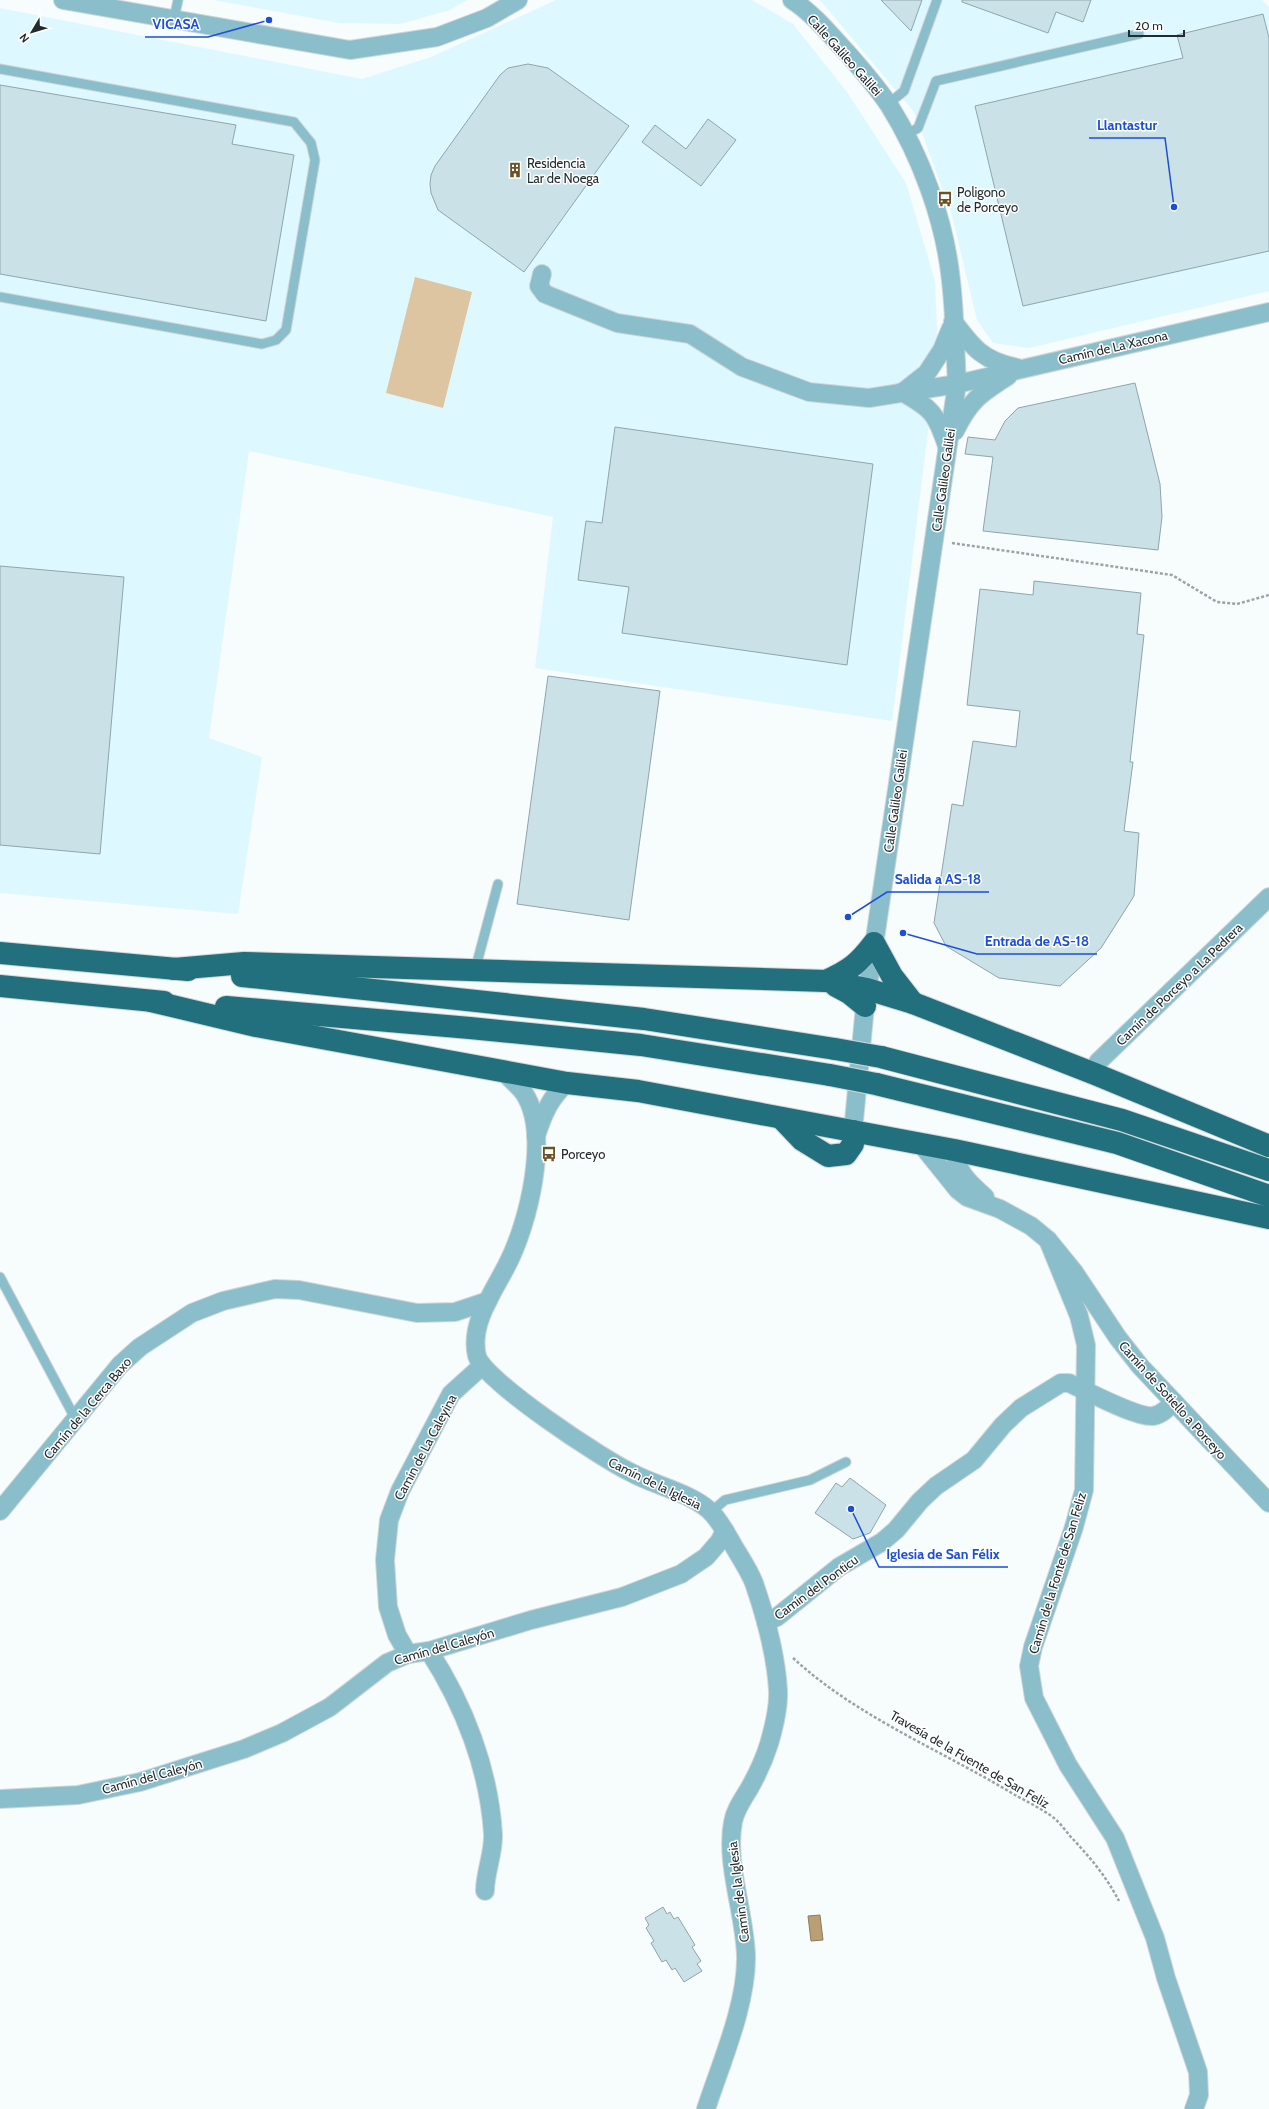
<svg xmlns="http://www.w3.org/2000/svg" width="1269" height="2109" viewBox="0 0 1269 2109" font-family="Cabin,sans-serif">
	<style>
		.built { fill: #def8ff }
		.green { fill: #ddc5a1 }
		.water { fill: #ba9f74; stroke: #8c7c5f }
		.building { fill: #cae2e7; stroke: #8fa5ab }
		.lines { fill: none; stroke-linecap: round; stroke-linejoin: round }
		.lane-casing { stroke: #d1d6d8; stroke-width: 11 }
		.street-casing { stroke: #d1d6d8; stroke-width: 20 }
		.highway-casing { stroke: #d1d6d8; stroke-width: 24 }
		.path { stroke: #9ca3a5; stroke-width: 2.5; stroke-dasharray: 3 2; stroke-linecap: butt }
		.lane { stroke: #8abeca; stroke-width: 9 }
		.street { stroke: #8abeca; stroke-width: 18 }
		.highway { stroke: #226f7e; stroke-width: 22 }
		.highway-bridge-casing { stroke: #d1d6d8; stroke-width: 24; stroke-linecap: butt }
		.highway-bridge { stroke: #226f7e; stroke-width: 22 }
		.labels { text-anchor: middle; stroke-width: 3; stroke-linejoin: round; paint-order: stroke }
		.street-label { font-size: 13px; fill: #222b2d; stroke: #fff }
		.poi-label { font-size: 13px; fill: #222b2d; stroke: #fff; text-anchor: start }
		.leader { fill: none; stroke: #1d4ed8; stroke-width: 1.5 }
		.callout-dot { fill: #1d4ed8; stroke: #fff; stroke-width: 1.5 }
		.callout-label { font-size: 14px; text-anchor: middle; font-weight: bold; fill: #1d4ed8; stroke: #fff; stroke-width: 3; stroke-linejoin: round; paint-order: stroke }
	</style>
	<rect width="100%" height="100%" fill="#f7fcfd"/>
	<!-- built -->
	<g class="built">
		<path d="M213,0H467L450,10L400,24L339,23Z"/>
		<path d="M556,0H752L793,24L847,92L906,183L935,281L938,351L892,721L535,668L553,517L249,451L209,738L262,757L238,914L0,893V8L362,79L431,57Z"/>
		<path d="M820,0H1262L1269,7V291L1029,348L993,343L977,320L951,212L914,112Z"/>
	</g>
	<!-- green -->
	<path class="green" d="M415,277L472,292L443,408L386,393Z"/>
	<!-- water -->
	<path class="water" d="M820,1915L823,1940L811,1941L808,1916Z"/>
	<!-- building -->
	<g class="building">
		<path d="M881,0H922L911,31Z"/>
		<path d="M962,0H1091L1083,22L1056,12L1048,33L962,2Z"/>
		<path d="M1263,14L1269,38V251L1023,306L975,106L1183,58L1177,35Z"/>
		<path d="M528,64L548,68L629,126L524,272L438,210L431,193L430,184L431,175L435,166L500,75L508,68Z"/>
		<path d="M0,85L236,125L232,144L294,155L266,321L0,274Z"/>
		<path d="M708,119L736,140L701,186L642,142L655,125L686,149Z"/>
		<path d="M1135,383L1160,484L1162,517L1158,550L983,531L993,457L965,454L968,437L995,440L1005,421L1018,408Z"/>
		<path d="M615,427L873,464L847,665L622,633L629,587L578,580L586,521L602,523Z"/>
		<path d="M0,566L124,577L100,854L0,845Z"/>
		<path d="M1034,581L1141,593L1137,634L1144,635L1130,762H1133L1124,831L1139,833L1134,896L1101,948L1060,986L999,978L946,946L934,923L952,804L963,806L973,741L1016,747L1020,711L967,705L980,589L1033,595Z"/>
		<path d="M548,676L660,691L629,920L517,904Z"/>
		<path d="M850,1478L886,1505L870,1533L853,1539L815,1513L836,1483L842,1487Z"/>
		<path d="M663,1907L667,1914L670,1912L674,1919L678,1917L695,1945L692,1947L701,1961L697,1964L702,1971L684,1982L675,1968L672,1970L666,1960L662,1962L651,1943L654,1941L646,1928L649,1925L645,1918Z"/>
	</g>
	<g class="lines">
		<!-- lane casing -->
		<g class="lane-casing">
			<g id="lane">
				<path d="M174,19L178,0"/>
				<path d="M0,69L294,122L311,143L315,160L286,330L276,340L262,344L0,297"/>
				<path d="M888,104L904,91L937,0"/>
				<path d="M906,135L918,128L936,81L1139,34"/>
				<path d="M475,970L498,884"/>
				<path d="M0,1277L76,1420"/>
				<path d="M711,1512L725,1500L810,1480L846,1462"/>
			</g>
		</g>
		<!-- street casing -->
		<g class="street-casing">
			<g id="street">
				<path d="M63,0L350,50L437,37L487,18L518,0"/>
				<path d="M792,0C814,14 832,37 849,55C863,71 877,87 889,105C921,156 945,221 951,281C955,315 955,350 957,384L865,1006L853,1131"/>
				<path d="M542,274L539,286L545,294L617,323L690,334L742,367L809,392L869,398L957,384L1269,312"/>
				<path d="M953,321C973,348 983,361 1018,368"/>
				<path d="M902,392C932,409 936,413 947,446"/>
				<path d="M903,392L927,373L942,350L951,328"/>
				<path d="M955,431C970,400 980,394 1008,376"/>
				<path d="M503,1071C509,1078 518,1085 524,1093C551,1134 528,1225 507,1265C494,1291 469,1324 477,1356C484,1381 604,1460 632,1473C656,1486 688,1492 709,1510C719,1519 726,1533 733,1545C740,1557 749,1570 754,1583C765,1615 776,1656 778,1690C779,1708 774,1727 769,1744C764,1760 757,1775 749,1789C743,1799 735,1810 733,1822C725,1863 745,1914 746,1956C747,2004 721,2063 706,2109"/>
				<path d="M1095,1074L1098,1062L1269,897"/>
				<path d="M536,1136C543,1115 550,1097 567,1083"/>
				<path d="M921,1144L958,1190L967,1197L1000,1209L1031,1226L1048,1240L1074,1272L1118,1338L1140,1366L1269,1503"/>
				<path d="M954,1150C956,1171 969,1183 985,1197"/>
				<path d="M1048,1240L1079,1316L1086,1345L1084,1490L1074,1527L1033,1647L1029,1666L1034,1698L1068,1765L1115,1838L1155,1938L1166,1978L1198,2072L1199,2095L1194,2109"/>
				<path d="M0,1511L120,1365L140,1347L192,1313L223,1301L275,1289L299,1290L417,1313L455,1312L488,1301"/>
				<path d="M766,1622L777,1617L839,1567L882,1542L896,1530L920,1501L936,1486L974,1460L1003,1425L1021,1408L1061,1383H1069C1087,1391 1137,1418 1153,1416C1161,1415 1169,1407 1174,1402"/>
				<path d="M429,1651C464,1705 489,1769 493,1834C494,1853 485,1872 485,1891"/>
				<path d="M408,1654L397,1635L388,1607L385,1560L389,1520L400,1491L451,1394L482,1366"/>
				<path d="M0,1799L78,1795L140,1782L244,1749L282,1733L330,1707L387,1663L408,1654L429,1651L531,1620L622,1597L681,1574L706,1557L719,1542L725,1531"/>
			</g>
		</g>
		<!-- highway casing -->
		<g class="highway-casing">
			<g id="highway">
				<path d="M0,953L188,970"/>
				<path d="M174,969L244,963L826,981L867,989L913,1003L1095,1074L1269,1146"/>
				<path d="M242,976L644,1019L835,1049"/>
				<path d="M826,981C850,970 858,964 874,943L892,976L913,1003"/>
				<path d="M0,986L164,1002"/>
				<path d="M836,986L849,993L865,1006"/>
				<path d="M151,1001L256,1026L567,1083L638,1091L954,1150L1269,1218"/>
				<path d="M226,1007L470,1028L641,1045L830,1075"/>
				<path d="M881,1057L1122,1120L1269,1170"/>
				<path d="M876,1084L1117,1143L1269,1196"/>
				<path d="M781,1118L802,1140L828,1156L846,1154L853,1144V1131"/>
			</g>
		</g>
		<!-- path -->
		<g class="path">
			<path d="M952,543L1172,575L1217,602L1237,604L1269,595"/>
			<path d="M793,1658C857,1717 941,1750 1015,1795C1028,1802 1042,1809 1054,1818C1060,1823 1065,1830 1070,1836C1089,1856 1106,1876 1119,1901"/>
		</g>
		<!-- lane -->
		<use href="#lane" class="lane"/>
		<!-- street -->
		<use href="#street" class="street"/>
		<!-- highway -->
		<use href="#highway" class="highway"/>
		<!-- highway-bridge casing -->
		<g class="highway-bridge-casing">
			<g id="highway-bridge">
				<path d="M835,1049L881,1057"/>
				<path d="M830,1075L876,1084"/>
			</g>
		</g>
		<!-- highway-bridge -->
		<use href="#highway-bridge" class="highway-bridge"/>
	</g>
	<!-- icons -->
	<defs>
		<g id="building-bare" transform="scale(1.2)"><path d="M-4-6H4V6H1V3H-1V6H-4ZM-2.5-4.3h1.7v1.8h-1.7ZM.8-4.3h1.7v1.8H.8ZM-2.5-1h1.7V.8h-1.7ZM.8-1h1.7V.8H.8Z" fill="#6c5123" stroke="#fff" stroke-width="2.5" paint-order="stroke"/></g>
		<g id="bus-bare" transform="scale(1.2)"><path d="M-5-6H5V4H4V6H2V4H-2V6H-4V4H-5ZM-3.5-4V0h7V-4ZM-3.5 1.2v1.5H-2V1.2ZM2 1.2v1.5H3.5V1.2Z" fill="#6c5123" stroke="#fff" stroke-width="2.5" paint-order="stroke"/></g>
	</defs>
	<g fill-rule="evenodd">
		<use href="#building-bare" x="515" y="170"/>
		<use href="#bus-bare" x="945" y="199"/>
		<use href="#bus-bare" x="549" y="1154"/>
	</g>
	<g class="labels">
		<!-- street labels -->
		<g class="street-label">
			<text transform="translate(845 55) rotate(48)" y="5">Calle Galileo Galilei</text>
			<text transform="translate(1113 347) rotate(-13)" y="5">Camín de La Xacona</text>
			<text transform="translate(943 480) rotate(-82)" y="5">Calle Galileo Galilei</text>
			<text transform="translate(895 801) rotate(-82)" y="5">Calle Galileo Galilei</text>
			<text transform="translate(1179 984) rotate(-44)" y="5">Camín de Porceyo a La Pedrera</text>
			<text transform="translate(1173 1400) rotate(48)" y="5">Camín de Sotiello a Porceyo</text>
			<text transform="translate(87 1408) rotate(-50)" y="5">Camín de la Cerca Baxo</text>
			<text transform="translate(425 1447) rotate(-62)" y="5">Camín de La Caleyina</text>
			<text transform="translate(655 1483) rotate(26)" y="5">Camín de la Iglesia</text>
			<text transform="translate(1057 1573) rotate(-73)" y="5">Camín de la Fonte de San Feliz</text>
			<text transform="translate(816 1587) rotate(-36)" y="5">Camín del Ponticu</text>
			<text transform="translate(444 1646) rotate(-16)" y="5">Camín del Caleyón</text>
			<text transform="translate(970 1759) rotate(30)" y="5">Travesía de la Fuente de San Feliz</text>
			<text transform="translate(152 1776) rotate(-15)" y="5">Camín del Caleyón</text>
			<text transform="translate(738 1892) rotate(-97)" y="5">Camín de la Iglesia</text>
		</g>
		<!-- poi labels -->
		<g class="poi-label">
			<text x="527" y="168">Residencia<tspan x="527" dy="15">Lar de Noega</tspan></text>
			<text x="957" y="197">Poligono<tspan x="957" dy="15">de Porceyo</tspan></text>
			<text x="561" y="1159">Porceyo</text>
		</g>
	</g>
	<!-- callouts -->
	<path class="leader" d="M269 20L208 37H145M1174 207L1165 138H1089M848 917L887 892H989M903 933L977 954H1097M851 1509L879 1567H1008"/>
	<g class="callout-dot">
		<circle cx="269" cy="20" r="4"/>
		<circle cx="1174" cy="207" r="4"/>
		<circle cx="848" cy="917" r="4"/>
		<circle cx="903" cy="933" r="4"/>
		<circle cx="851" cy="1509" r="4"/>
	</g>
	<g class="callout-label">
		<text x="176" y="29">VICASA</text>
		<text x="1127" y="130">Llantastur</text>
		<text x="938" y="884">Salida a AS-18</text>
		<text x="1037" y="946">Entrada de AS-18</text>
		<text x="943" y="1559">Iglesia de San Félix</text>
	</g>
	<!-- north arrow -->
	<g transform="translate(32 32) rotate(232)" stroke="#ffffff" stroke-width="3" paint-order="stroke">
	<path d="M0-3L7 15L0 10L-7 15Z" fill="#222b2d"/>
	<text y="-6" font-size="11" font-weight="bold" text-anchor="middle" fill="#222b2d">N</text>
	</g>
	<!-- scale -->
	<path d="M1129 30v6h55v-6" fill="none" stroke="#222b2d" stroke-width="2"/>
	<text x="1135" y="30" font-size="12" fill="#222b2d" stroke="#ffffff" stroke-width="3" paint-order="stroke">20 m</text>
</svg>
